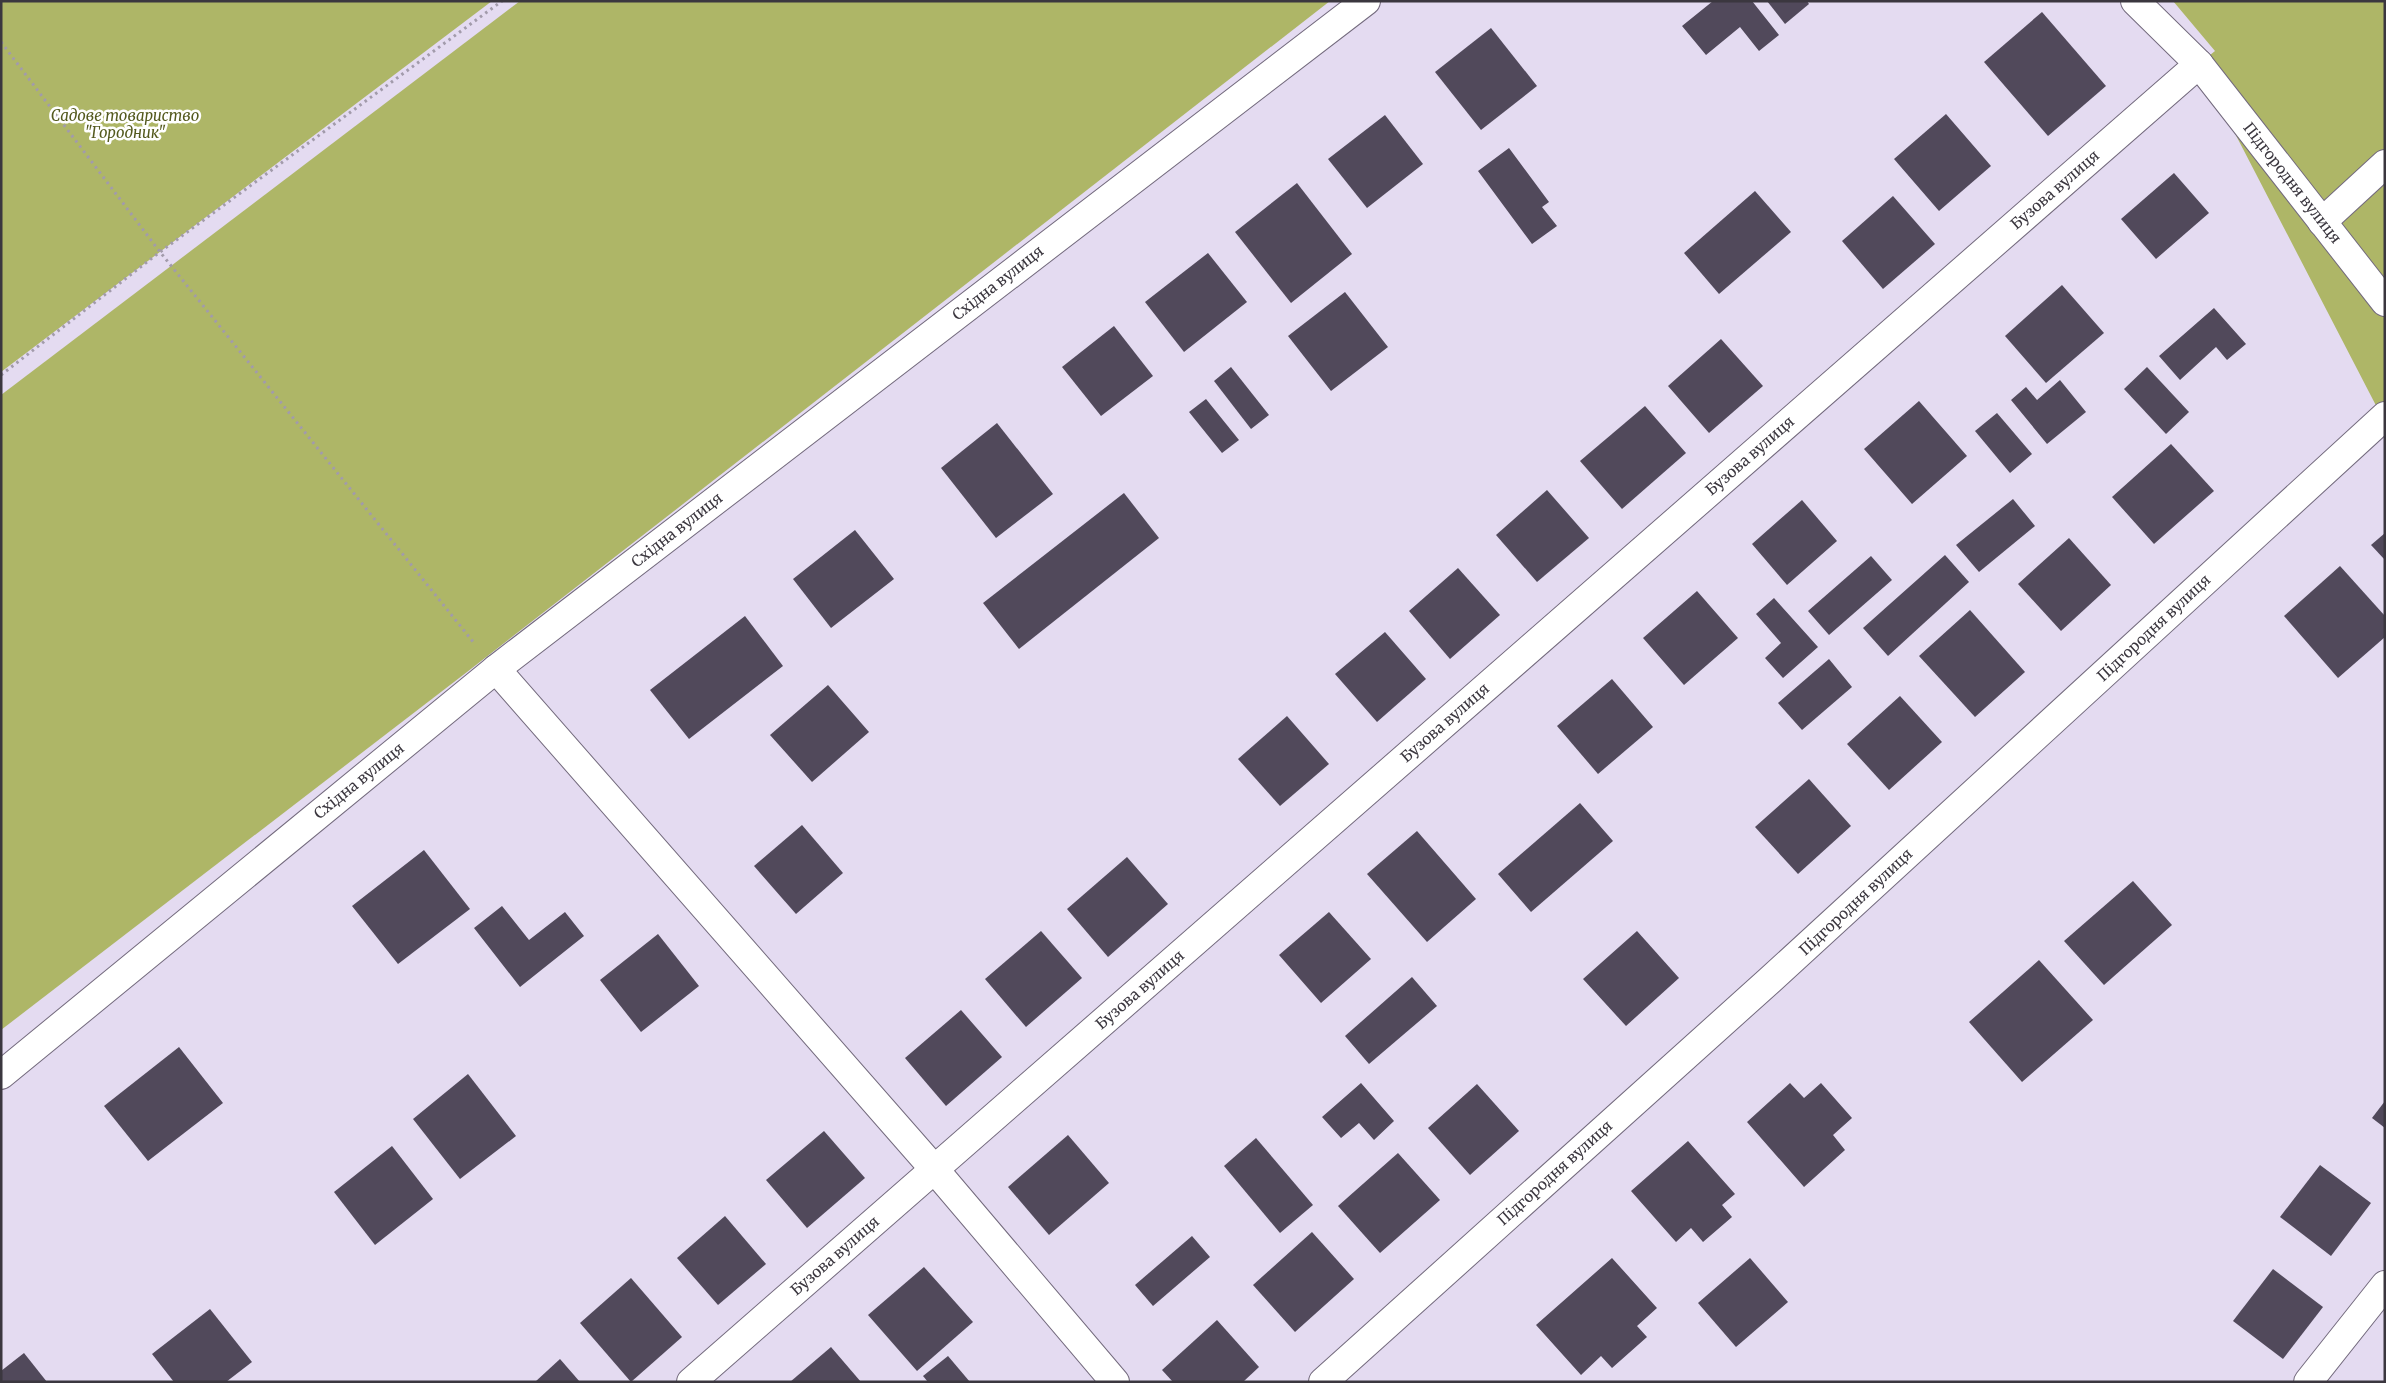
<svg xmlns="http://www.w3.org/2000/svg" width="2386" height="1383" viewBox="0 0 2386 1383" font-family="Merriweather,serif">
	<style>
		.green { fill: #aeb667 }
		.building { fill: #51495b }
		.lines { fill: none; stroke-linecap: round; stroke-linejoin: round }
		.minor-casing { stroke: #736a7d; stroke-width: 30 }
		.tertiary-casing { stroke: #736a7d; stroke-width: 30 }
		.path { stroke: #a29bab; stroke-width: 3; stroke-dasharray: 2.5 4; stroke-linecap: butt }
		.minor { stroke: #fff; stroke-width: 28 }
		.tertiary { stroke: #fff; stroke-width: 28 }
		.labels { text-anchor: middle; stroke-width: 5; stroke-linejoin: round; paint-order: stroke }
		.park-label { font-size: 15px; font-style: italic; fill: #545a1e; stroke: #fff }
		.street-label { font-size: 15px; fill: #3b373f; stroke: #fff }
	</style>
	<rect width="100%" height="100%" fill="#e4dbf1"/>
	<!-- green -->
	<g class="green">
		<path d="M1,1H492L1,372Z"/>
		<path d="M520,1H1330L467,672L1,1030V395Z"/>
		<path d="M2173,1H2385V417L2383,419L2199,64L2215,51Z"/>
	</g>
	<!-- building -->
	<g class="building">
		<path d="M1713,1H1752L1779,35L1759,51L1740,27L1706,55L1682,26Z"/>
		<path d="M1767,1H1807L1809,4L1785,24Z"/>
		<path d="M2042,12L2106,86L2048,136L1984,62Z"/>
		<path d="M1491,28L1537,86L1481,130L1435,72Z"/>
		<path d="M1946,114L1991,166L1939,211L1894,159Z"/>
		<path d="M1385,115L1423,164L1367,208L1328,159Z"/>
		<path d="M1509,148L1549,202L1542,207L1557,226L1532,244L1478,171Z"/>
		<path d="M2174,173L2209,213L2156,259L2121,219Z"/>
		<path d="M1297,183L1352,254L1291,303L1235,232Z"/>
		<path d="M1755,191L1791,232L1719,294L1684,253Z"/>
		<path d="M1893,196L1935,244L1883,289L1842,241Z"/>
		<path d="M1208,253L1247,302L1184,352L1145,302Z"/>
		<path d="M2062,285L2104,333L2046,383L2005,336Z"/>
		<path d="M1345,292L1388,347L1331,391L1288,336Z"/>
		<path d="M2214,308L2246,344L2227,360L2216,347L2180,380L2159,356Z"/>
		<path d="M1114,326L1153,376L1101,416L1062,367Z"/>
		<path d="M1721,339L1763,386L1709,433L1668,386Z"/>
		<path d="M1231,367L1269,415L1251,429L1214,381Z"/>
		<path d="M2147,367L2189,412L2166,434L2124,389Z"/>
		<path d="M2060,380L2086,412L2047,444L2011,400L2026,387L2037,400Z"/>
		<path d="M1206,399L1239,440L1222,453L1189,412Z"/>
		<path d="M1919,401L1967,456L1912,504L1864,449Z"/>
		<path d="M1645,406L1686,453L1622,509L1580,461Z"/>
		<path d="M1997,413L2032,454L2010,473L1975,431Z"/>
		<path d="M997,423L1053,494L996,538L941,468Z"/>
		<path d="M2171,444L2214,491L2154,544L2112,497Z"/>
		<path d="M1547,490L1589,538L1537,582L1496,535Z"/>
		<path d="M1124,493L1159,538L1019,649L983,603Z"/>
		<path d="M2013,499L2035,526L1979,572L1956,545Z"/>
		<path d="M1802,500L1837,541L1787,585L1752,544Z"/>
		<path d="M855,530L894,579L831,628L793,579Z"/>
		<path d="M2385,533V560L2371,545Z"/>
		<path d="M2069,538L2111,585L2061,631L2018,584Z"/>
		<path d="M1945,555L1969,582L1888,656L1863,628Z"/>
		<path d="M1871,556L1892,580L1829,635L1808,611Z"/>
		<path d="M2340,566L2385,616V637L2338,678L2284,616Z"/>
		<path d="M1458,568L1500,615L1450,659L1409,611Z"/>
		<path d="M1697,591L1738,638L1684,685L1643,638Z"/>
		<path d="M1774,598L1818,647L1783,678L1765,658L1781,643L1756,614Z"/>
		<path d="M1970,610L2025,672L1975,717L1919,656Z"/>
		<path d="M745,616L783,666L689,739L650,690Z"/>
		<path d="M1385,632L1426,679L1377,722L1335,674Z"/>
		<path d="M1829,659L1852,687L1802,730L1778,703Z"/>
		<path d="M1612,679L1653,727L1598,774L1557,726Z"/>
		<path d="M828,685L869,732L812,782L770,735Z"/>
		<path d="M1900,696L1942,742L1889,790L1847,744Z"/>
		<path d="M1287,716L1329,764L1280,806L1238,759Z"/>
		<path d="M1809,779L1851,826L1798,874L1755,827Z"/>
		<path d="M1580,803L1613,841L1531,912L1498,874Z"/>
		<path d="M802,825L843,873L796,914L754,866Z"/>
		<path d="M1417,831L1476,899L1427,942L1367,874Z"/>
		<path d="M424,850L470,909L398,964L352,906Z"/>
		<path d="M1127,857L1168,904L1108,957L1067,909Z"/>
		<path d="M2133,881L2172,925L2104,985L2064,941Z"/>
		<path d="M502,906L529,940L565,912L584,936L520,987L474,928Z"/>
		<path d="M1329,912L1371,959L1321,1003L1279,955Z"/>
		<path d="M1041,931L1082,978L1026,1027L985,979Z"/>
		<path d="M1637,931L1679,978L1626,1026L1583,979Z"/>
		<path d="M658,934L699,986L641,1032L600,980Z"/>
		<path d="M2039,960L2093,1020L2022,1082L1969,1022Z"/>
		<path d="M1412,977L1437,1006L1369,1064L1345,1036Z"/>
		<path d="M961,1010L1002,1057L946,1106L905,1058Z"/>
		<path d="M179,1047L223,1103L148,1161L104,1106Z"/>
		<path d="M468,1074L516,1136L460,1179L413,1119Z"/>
		<path d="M1361,1083L1394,1121L1374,1140L1359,1123L1341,1138L1322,1117Z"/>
		<path d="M1790,1083L1804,1098L1821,1083L1852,1118L1833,1135L1845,1150L1804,1187L1747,1122Z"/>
		<path d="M1477,1084L1519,1131L1470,1175L1428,1128Z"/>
		<path d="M2385,1101V1128L2372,1118Z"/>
		<path d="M824,1131L865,1178L807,1228L766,1180Z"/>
		<path d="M1068,1135L1109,1183L1049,1235L1008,1187Z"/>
		<path d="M1256,1138L1313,1205L1280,1233L1224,1166Z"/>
		<path d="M1688,1141L1735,1194L1722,1205L1732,1217L1703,1242L1691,1228L1676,1242L1631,1191Z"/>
		<path d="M392,1146L433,1199L375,1245L334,1192Z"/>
		<path d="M1398,1153L1440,1200L1380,1253L1338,1206Z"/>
		<path d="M2320,1165L2371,1203L2331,1256L2280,1217Z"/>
		<path d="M725,1216L766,1264L718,1305L677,1258Z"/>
		<path d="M1312,1232L1354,1279L1295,1332L1253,1285Z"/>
		<path d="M1192,1236L1210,1257L1153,1306L1135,1285Z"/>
		<path d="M1612,1258L1657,1308L1637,1326L1647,1337L1612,1368L1601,1356L1581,1375L1536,1325Z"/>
		<path d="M1750,1258L1788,1302L1736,1347L1698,1303Z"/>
		<path d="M924,1267L973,1322L917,1371L868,1315Z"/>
		<path d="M2273,1269L2323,1307L2283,1359L2233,1321Z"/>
		<path d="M631,1278L682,1337L631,1382L580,1323Z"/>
		<path d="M210,1309L252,1362L226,1382H174L152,1354Z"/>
		<path d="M1217,1320L1259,1367L1243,1382H1173L1162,1370Z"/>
		<path d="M831,1347L861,1382H790Z"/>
		<path d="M24,1353L47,1382H1V1371Z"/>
		<path d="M948,1356L970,1382H928L923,1376Z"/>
		<path d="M560,1359L580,1382H535Z"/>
	</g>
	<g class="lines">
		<!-- minor casing -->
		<g class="minor-casing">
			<g id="minor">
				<path d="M2135,1L2199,64L2385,302"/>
				<path d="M2322,222L2385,164"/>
				<path d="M496,669L935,1170L1115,1382"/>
				<path d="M1,1075L496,669L1366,1"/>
				<path d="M691,1382L2199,64"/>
				<path d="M1323,1382L1770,980L2385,416"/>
			</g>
		</g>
		<!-- tertiary casing -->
		<g class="tertiary-casing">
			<path id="tertiary" d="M2308,1382L2385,1285"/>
		</g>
		<!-- path -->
		<g class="path">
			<path d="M1,42L160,252L474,643"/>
			<path d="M1,375L160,252L502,1"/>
		</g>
		<!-- minor -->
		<use href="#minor" class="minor"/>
		<!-- tertiary -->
		<use href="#tertiary" class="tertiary"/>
	</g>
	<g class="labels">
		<!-- park labels -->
		<g class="park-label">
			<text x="125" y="121">Садове товариство<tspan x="125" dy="17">"Городник"</tspan></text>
		</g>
		<!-- street labels -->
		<g class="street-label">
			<text transform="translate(2292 183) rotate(52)" y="5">Підгородня вулиця</text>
			<text transform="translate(2055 190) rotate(-41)" y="5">Бузова вулиця</text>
			<text transform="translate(998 283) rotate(-38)" y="5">Східна вулиця</text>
			<text transform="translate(1750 456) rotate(-41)" y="5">Бузова вулиця</text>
			<text transform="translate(677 530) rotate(-38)" y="5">Східна вулиця</text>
			<text transform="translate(2154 628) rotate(-43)" y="5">Підгородня вулиця</text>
			<text transform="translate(1445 723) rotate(-41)" y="5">Бузова вулиця</text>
			<text transform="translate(359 781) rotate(-39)" y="5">Східна вулиця</text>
			<text transform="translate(1856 902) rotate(-43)" y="5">Підгородня вулиця</text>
			<text transform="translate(1140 990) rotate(-41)" y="5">Бузова вулиця</text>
			<text transform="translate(1555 1173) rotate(-42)" y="5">Підгородня вулиця</text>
			<text transform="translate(835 1256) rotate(-41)" y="5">Бузова вулиця</text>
		</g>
	</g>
	<!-- border -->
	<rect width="2386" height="1383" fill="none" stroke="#3b373f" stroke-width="5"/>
</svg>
